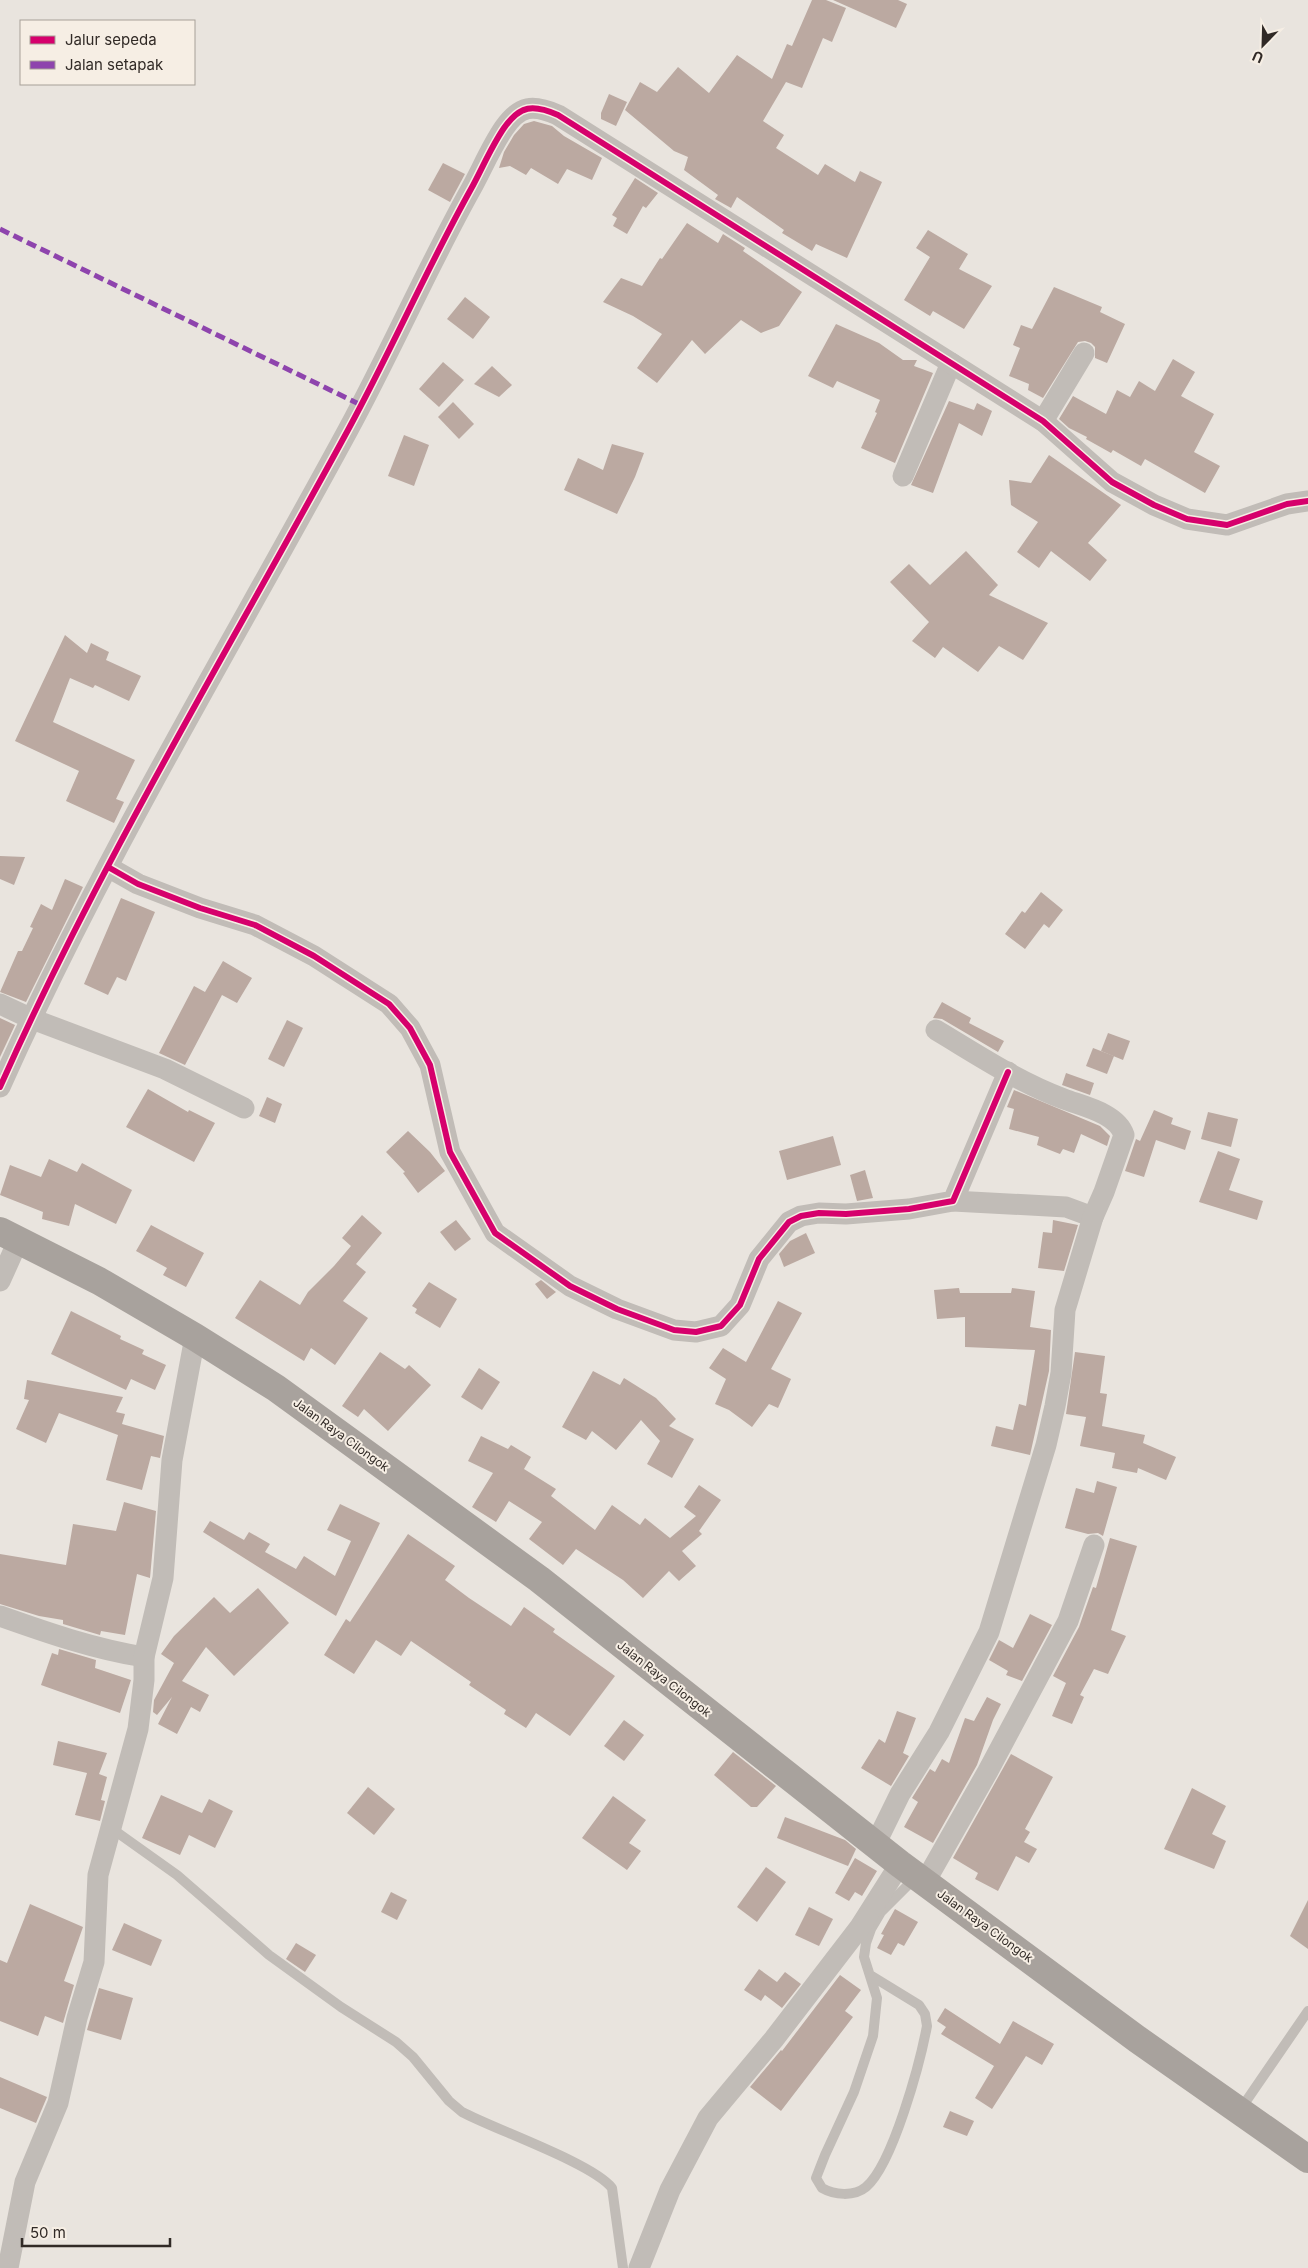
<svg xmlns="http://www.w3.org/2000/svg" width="1308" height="2268" viewBox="0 0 1308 2268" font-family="Inter,sans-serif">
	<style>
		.building { fill: #bba9a1 }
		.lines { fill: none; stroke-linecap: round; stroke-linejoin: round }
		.lane { stroke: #c1bcb7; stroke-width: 10 }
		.street { stroke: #c1bcb7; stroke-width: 21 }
		.highway { stroke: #a8a29d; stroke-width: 28 }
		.quiet { stroke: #8e44ad; stroke-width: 5; stroke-dasharray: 10 5; stroke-linecap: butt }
		.cycleway-casing { stroke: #f6eee4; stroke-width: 9 }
		.cycleway { stroke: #d6006c; stroke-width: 6 }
		.labels { text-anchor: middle; stroke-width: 4; stroke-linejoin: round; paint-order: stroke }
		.street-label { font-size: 12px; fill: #312a26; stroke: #f6eee4 }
	</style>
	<rect width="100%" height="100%" fill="#e9e4de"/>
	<!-- building -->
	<g class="building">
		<path d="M812,0H826L846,8L832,42L823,38L802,88L786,82L763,121L784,135L776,148L818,175L825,164L855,182L860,171L882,182L847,258L816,244L812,251L782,233L784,230L737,197L731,208L715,199L718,195L684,170L688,157L674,151L625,110L640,82L657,92L678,67L709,93L737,55L772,79L787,44L792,46Z"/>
		<path d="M833,0H898L907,4L896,28Z"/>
		<path d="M609,94L627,102L616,126L601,119V113Z"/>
		<path d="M534,121L552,126L564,136L602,158L592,180L567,169L558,184L531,168L526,175L510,166L499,168L504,152L514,135L524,124Z"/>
		<path d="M443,163L465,174L450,202L428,190Z"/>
		<path d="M635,178L658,193L646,208L643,206L627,234L613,226L617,218L612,215Z"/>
		<path d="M687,223L718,243L723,234L745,248L743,251L802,292L779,326L761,333L741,320L705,354L692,340L657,383L637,368L662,334L633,316L603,302L621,278L642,286L660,258L662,259Z"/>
		<path d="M928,230L968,254L959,269L992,286L964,329L933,311L930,316L904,300L930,257L916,248Z"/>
		<path d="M1054,287L1102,307L1100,312L1125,324L1107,363L1095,358V347L1091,343L1085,341L1078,342L1043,398L1028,390L1029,384L1009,376L1020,348L1013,345L1021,325L1032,329Z"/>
		<path d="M465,297L490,317L473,339L447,319Z"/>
		<path d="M836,324L879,343L903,360H917L914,366L933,373L895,463L861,448L877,413L875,412L880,400L837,381L833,388L808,376Z"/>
		<path d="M1173,359L1195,372L1181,396L1214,414L1194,452L1220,466L1205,493L1145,459L1141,466L1113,450L1111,453L1086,439L1087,437L1069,428L1059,419L1073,396L1106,414L1117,390L1130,397L1139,381L1155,391Z"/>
		<path d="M443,362L464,380L439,407L419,389Z"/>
		<path d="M492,366L512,385L499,397L474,384Z"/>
		<path d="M949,401L974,410L977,403L992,411L982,436L959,423L933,493L911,485Z"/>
		<path d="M453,402L474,424L459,439L438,417Z"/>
		<path d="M404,435L429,445L414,486L388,476Z"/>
		<path d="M612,444L644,453L635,477L617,514L564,490L578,458L603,470Z"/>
		<path d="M1049,455L1121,505L1088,543L1107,560L1090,581L1051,551L1039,568L1017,552L1038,522L1011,505L1009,480L1031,483Z"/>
		<path d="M966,551L998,585L989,595L1048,623L1023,660L999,646L978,672L943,647L935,658L912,641L929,622L890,582L909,564L930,585Z"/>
		<path d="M65,635L87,653L91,643L109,652L106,660L141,676L129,701L95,685L93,688L70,678L53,722L135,760L116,799L124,802L114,823L66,801L79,771L15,741Z"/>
		<path d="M0,856L25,857L14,885L0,879Z"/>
		<path d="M65,879L83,887L26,1002L0,992L18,951H22L33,928L30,927L41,904L52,910Z"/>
		<path d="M1041,892L1063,910L1049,928L1044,924L1025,949L1005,934L1022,911L1025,913Z"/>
		<path d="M121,898L155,912L126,981L117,977L108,995L84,984Z"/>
		<path d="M223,961L252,978L237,1003L222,995L185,1065L159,1053L194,986L205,992Z"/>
		<path d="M942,1002L971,1018L969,1023L1004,1041L998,1052L942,1019L933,1018Z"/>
		<path d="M0,1018L15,1025L0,1057Z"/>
		<path d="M287,1020L303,1028L284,1067L268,1059Z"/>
		<path d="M1108,1033L1130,1041L1123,1060L1101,1051Z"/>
		<path d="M1093,1048L1114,1056L1107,1074L1086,1066Z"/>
		<path d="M1066,1073L1094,1083L1090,1095L1062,1085Z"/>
		<path d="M148,1089L188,1112L189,1110L215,1123L194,1162L126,1127Z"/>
		<path d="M1014,1090L1100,1126L1110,1136L1107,1146L1081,1134L1074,1153L1063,1149L1060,1154L1037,1145L1039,1137L1009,1129L1014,1109L1007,1107Z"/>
		<path d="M267,1097L282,1104L275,1123L259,1116Z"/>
		<path d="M1154,1110L1173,1118L1171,1124L1191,1131L1185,1150L1156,1140L1144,1177L1125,1171L1136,1139L1140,1141Z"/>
		<path d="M1208,1112L1238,1119L1231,1147L1201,1139Z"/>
		<path d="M408,1131L430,1152L445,1171L418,1193L403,1173L405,1172L386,1152Z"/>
		<path d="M833,1136L841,1165L787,1180L779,1151Z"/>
		<path d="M1218,1151L1240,1159L1229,1190L1263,1201L1257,1220L1199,1202Z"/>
		<path d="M49,1159L77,1172L82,1163L132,1190L116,1224L75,1204L69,1226L42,1219L43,1212L0,1195L10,1165L41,1177Z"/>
		<path d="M865,1170L873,1198L857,1201L850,1175Z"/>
		<path d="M362,1215L382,1233L356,1264L366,1272L343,1301L368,1318L335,1365L311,1348L304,1361L235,1318L260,1280L300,1305L308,1292L334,1266L351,1246L342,1238Z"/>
		<path d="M456,1220L471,1239L455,1251L440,1232Z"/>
		<path d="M1053,1220L1078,1225L1064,1271L1038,1268L1043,1232L1052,1233Z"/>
		<path d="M151,1225L204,1253L186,1287L163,1275L167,1268L136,1251Z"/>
		<path d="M806,1233L815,1253L784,1267L779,1254L790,1241Z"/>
		<path d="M541,1280L556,1292L547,1299L535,1284Z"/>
		<path d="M429,1282L457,1299L440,1328L415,1313L417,1309L412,1306Z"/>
		<path d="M959,1288L960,1293H1011L1012,1288L1035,1291L1030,1327L1051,1330L1049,1371L1030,1455L991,1446L996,1426L1013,1430L1019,1404L1026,1406L1035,1350L965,1347V1317L937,1319L934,1290Z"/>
		<path d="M778,1301L802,1313L771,1369L791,1379L778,1408L769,1404L752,1427L729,1410L715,1404L726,1379L709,1368L723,1348L746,1362Z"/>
		<path d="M71,1311L121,1336L120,1339L144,1350L142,1354L166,1365L155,1390L131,1379L126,1390L51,1354Z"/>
		<path d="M380,1352L405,1369L409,1365L431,1385L388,1431L364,1409L358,1417L342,1406Z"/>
		<path d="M1075,1352L1105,1356L1100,1393L1107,1394L1102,1426L1145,1435L1143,1443L1176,1457L1166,1480L1138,1468L1137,1473L1112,1468L1115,1453L1080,1446L1086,1417L1066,1414Z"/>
		<path d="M479,1368L500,1382L482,1410L461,1397Z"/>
		<path d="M593,1371L620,1385L624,1378L656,1398L676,1419L669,1426L694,1439L672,1478L647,1464L660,1441L641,1420L616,1450L592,1431L586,1440L562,1427Z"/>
		<path d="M27,1380L123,1397L116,1412L125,1414L122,1424L164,1436L160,1458L151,1456L142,1490L106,1480L118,1435L59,1413L46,1443L16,1429L29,1400L24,1399Z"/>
		<path d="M481,1436L508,1449L511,1445L531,1457L524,1469L556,1489L551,1496L595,1530L612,1505L640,1525L645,1518L670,1538L696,1516L684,1507L699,1485L721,1500L699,1531L702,1534L682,1551L696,1566L679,1581L669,1571L643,1598L623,1580L576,1549L563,1565L529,1539L542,1522L509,1501L496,1522L472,1507L493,1473L468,1461Z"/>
		<path d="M1097,1481L1117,1487L1103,1536L1098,1533L1088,1534L1065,1528L1076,1488L1094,1493Z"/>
		<path d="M124,1502L156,1511L150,1578L137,1574L125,1635L101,1631L100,1635L63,1624V1620L39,1616L0,1604V1554L66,1565L73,1524L116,1531Z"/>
		<path d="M340,1504L380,1523L336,1616L203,1532L210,1521L244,1540L249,1532L270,1544L265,1552L296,1569L304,1556L335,1576L351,1541L327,1530Z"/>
		<path d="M408,1534L455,1566L445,1580L469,1598L511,1626L524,1607L555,1629L553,1632L615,1676L570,1736L536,1713L526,1728L504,1714L506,1710L469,1685L471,1682L411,1641L401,1656L376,1640L354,1674L324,1655L346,1619L350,1622Z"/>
		<path d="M1110,1538L1137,1546L1111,1630L1126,1636L1108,1674L1094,1669L1080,1695L1084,1697L1072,1724L1052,1716L1066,1683L1053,1676L1079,1627L1093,1587L1096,1588Z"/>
		<path d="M258,1588L289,1623L234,1676L206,1647L182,1681L209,1695L200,1712L191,1707L177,1734L158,1724L172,1697L157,1715L153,1712L154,1700L174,1663L161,1654L174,1636L214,1597L230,1613Z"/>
		<path d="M1030,1614L1052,1625L1022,1681L1006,1675L1008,1671L989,1660L999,1640L1013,1648Z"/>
		<path d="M59,1649L96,1660L95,1668L131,1680L120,1713L41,1685L52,1653L58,1655Z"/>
		<path d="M987,1697L1001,1704L993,1720L977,1765L933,1843L904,1827L918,1802L912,1798L930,1769L935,1772L942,1759L949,1763L965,1718L974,1721Z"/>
		<path d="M897,1711L916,1718L903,1753L909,1756L891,1786L861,1768L879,1739L885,1743Z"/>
		<path d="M624,1720L644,1735L624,1761L604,1746Z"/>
		<path d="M58,1741L107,1753L99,1774L107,1777L101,1800L105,1801L100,1821L75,1815L87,1773L53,1765Z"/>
		<path d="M733,1752L776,1786L757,1807H751L714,1775Z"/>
		<path d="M1011,1754L1053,1777L1025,1829L1030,1832L1024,1842L1037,1849L1029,1863L1016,1856L998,1891L975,1879L978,1873L953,1858Z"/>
		<path d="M368,1787L395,1809L374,1835L347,1813Z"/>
		<path d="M1192,1788L1226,1806L1212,1834L1226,1841L1214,1869L1164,1849Z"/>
		<path d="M161,1795L202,1813L209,1799L233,1811L215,1848L189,1835L180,1855L142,1838Z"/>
		<path d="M613,1796L646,1820L629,1843L641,1851L627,1870L582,1838Z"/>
		<path d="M785,1817L845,1840L856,1849L848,1866L777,1838Z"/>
		<path d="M855,1858L877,1871L862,1896L855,1892L849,1901L835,1893Z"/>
		<path d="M766,1867L786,1882L757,1922L737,1907Z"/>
		<path d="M391,1892L407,1900L397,1920L381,1912Z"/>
		<path d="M1308,1900V1949L1290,1936Z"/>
		<path d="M30,1904L83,1927L64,1981L74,1985L63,2023L45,2016L38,2036L0,2021V1960L7,1963Z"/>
		<path d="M809,1907L833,1919L819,1946L795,1935Z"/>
		<path d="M895,1909L918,1922L904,1946L898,1943L891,1955L877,1948L884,1935L881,1934Z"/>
		<path d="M124,1923L162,1940L151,1966L112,1950Z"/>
		<path d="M296,1943L316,1955L305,1972L286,1959Z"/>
		<path d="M759,1969L777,1982L785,1972L801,1984L782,2008L765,1995L761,2001L744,1990Z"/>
		<path d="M840,1975L861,1990L845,2011L853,2017L781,2111L750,2087L781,2050L782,2051Z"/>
		<path d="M99,1988L133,1998L121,2040L87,2030Z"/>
		<path d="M945,2008L1000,2044L1013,2021L1054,2044L1042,2065L1026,2056L992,2109L975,2098L994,2066L941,2034L946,2027L937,2021Z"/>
		<path d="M0,2077L47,2097L36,2123L0,2108Z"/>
		<path d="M950,2111L974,2121L967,2136L943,2127Z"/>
	</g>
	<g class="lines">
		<!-- lane -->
		<g class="lane">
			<path d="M111,1828L177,1875L269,1955L341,2007L396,2042L413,2057L449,2101L462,2112C496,2130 592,2163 612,2188L623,2268"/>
			<path d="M870,1975L919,2005L925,2014L927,2026C920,2063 893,2164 866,2187C854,2197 834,2195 822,2188L816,2178L825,2155L854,2092L873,2036L877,1998L864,1957L866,1943L871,1929L881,1912L915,1878"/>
			<path d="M1240,2110L1308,2011"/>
		</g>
		<!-- street -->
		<g class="street">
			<path d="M1043,421L1084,353"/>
			<path d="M903,476L951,363"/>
			<path d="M108,867L138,884L200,908L255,925L314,956L389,1004L410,1028L430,1065L450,1152L495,1233L570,1286L617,1309L674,1330L696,1332L721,1326L740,1305L759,1259L789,1222L801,1216L819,1213L846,1214L909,1209L953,1201L1008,1072"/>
			<path d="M0,1004L32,1019L165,1069L244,1108"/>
			<path d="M0,1087C101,860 230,648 348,430C391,351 427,268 471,189C482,169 491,147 504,128C520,105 533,104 558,115L1043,421L1112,482L1154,505L1187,519L1227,525L1287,504L1308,501"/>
			<path d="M953,1201L1066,1207L1093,1217"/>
			<path d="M0,1281L18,1241"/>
			<path d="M0,1616C48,1633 94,1649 144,1657"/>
			<path d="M875,1845L900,1794L939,1732L989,1632L1046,1445L1055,1406L1061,1373L1065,1310L1093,1217L1104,1192L1124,1135C1117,1113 1082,1106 1064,1099C1018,1082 978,1055 936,1030"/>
			<path d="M925,1882L988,1771L1068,1621L1094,1545"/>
			<path d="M8,2268L25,2182L58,2103L77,2018L94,1962L98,1875L138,1729L144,1680V1657L163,1578L172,1460L195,1337"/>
			<path d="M639,2268L670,2190L708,2118L774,2039L860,1927L900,1864"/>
		</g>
		<!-- highway -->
		<path class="highway" d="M0,1231L99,1281L195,1337L276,1388L539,1579L900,1864L1137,2039L1308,2159"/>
		<!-- quiet -->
		<path class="quiet" d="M0,229L361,405"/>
		<!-- cycleway casing -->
		<g class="cycleway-casing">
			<g id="cycleway">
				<path d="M108,867L138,884L200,908L255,925L314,956L389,1004L410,1028L430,1065L450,1152L495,1233L570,1286L617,1309L674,1330L696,1332L721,1326L740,1305L759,1259L789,1222L801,1216L819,1213L846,1214L909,1209L953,1201L1008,1072"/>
				<path d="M0,1087C101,860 230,648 348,430C391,351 427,268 471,189C482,169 491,147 504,128C520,105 533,104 558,115L1043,421L1112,482L1154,505L1187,519L1227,525L1287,504L1308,501"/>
			</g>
		</g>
		<!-- cycleway -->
		<use href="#cycleway" class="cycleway"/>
	</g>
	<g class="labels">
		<!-- street labels -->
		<g class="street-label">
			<text transform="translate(341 1435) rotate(36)" y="4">Jalan Raya Cilongok</text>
			<text transform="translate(664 1679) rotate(38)" y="4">Jalan Raya Cilongok</text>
			<text transform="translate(985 1926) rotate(36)" y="4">Jalan Raya Cilongok</text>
		</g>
	</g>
	<!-- legend -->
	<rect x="20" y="20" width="175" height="65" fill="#f6eee4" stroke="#a7a098"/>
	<rect x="30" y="36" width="25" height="8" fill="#d6006c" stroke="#a7a098"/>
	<text x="65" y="45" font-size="15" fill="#312a26">Jalur sepeda</text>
	<rect x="30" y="61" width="25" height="8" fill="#8e44ad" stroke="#a7a098"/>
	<text x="65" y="70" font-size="15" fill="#312a26">Jalan setapak</text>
	<!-- north arrow -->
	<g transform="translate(1263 45) rotate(203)" stroke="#f6eee4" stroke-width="4" paint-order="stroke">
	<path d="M0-4L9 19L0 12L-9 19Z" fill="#312a26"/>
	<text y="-8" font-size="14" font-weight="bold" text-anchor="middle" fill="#312a26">U</text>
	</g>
	<!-- scale -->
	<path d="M22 2238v8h148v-8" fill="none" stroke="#312a26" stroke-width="2.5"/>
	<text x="30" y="2238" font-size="15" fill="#312a26" stroke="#f6eee4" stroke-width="4" paint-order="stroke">50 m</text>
</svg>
